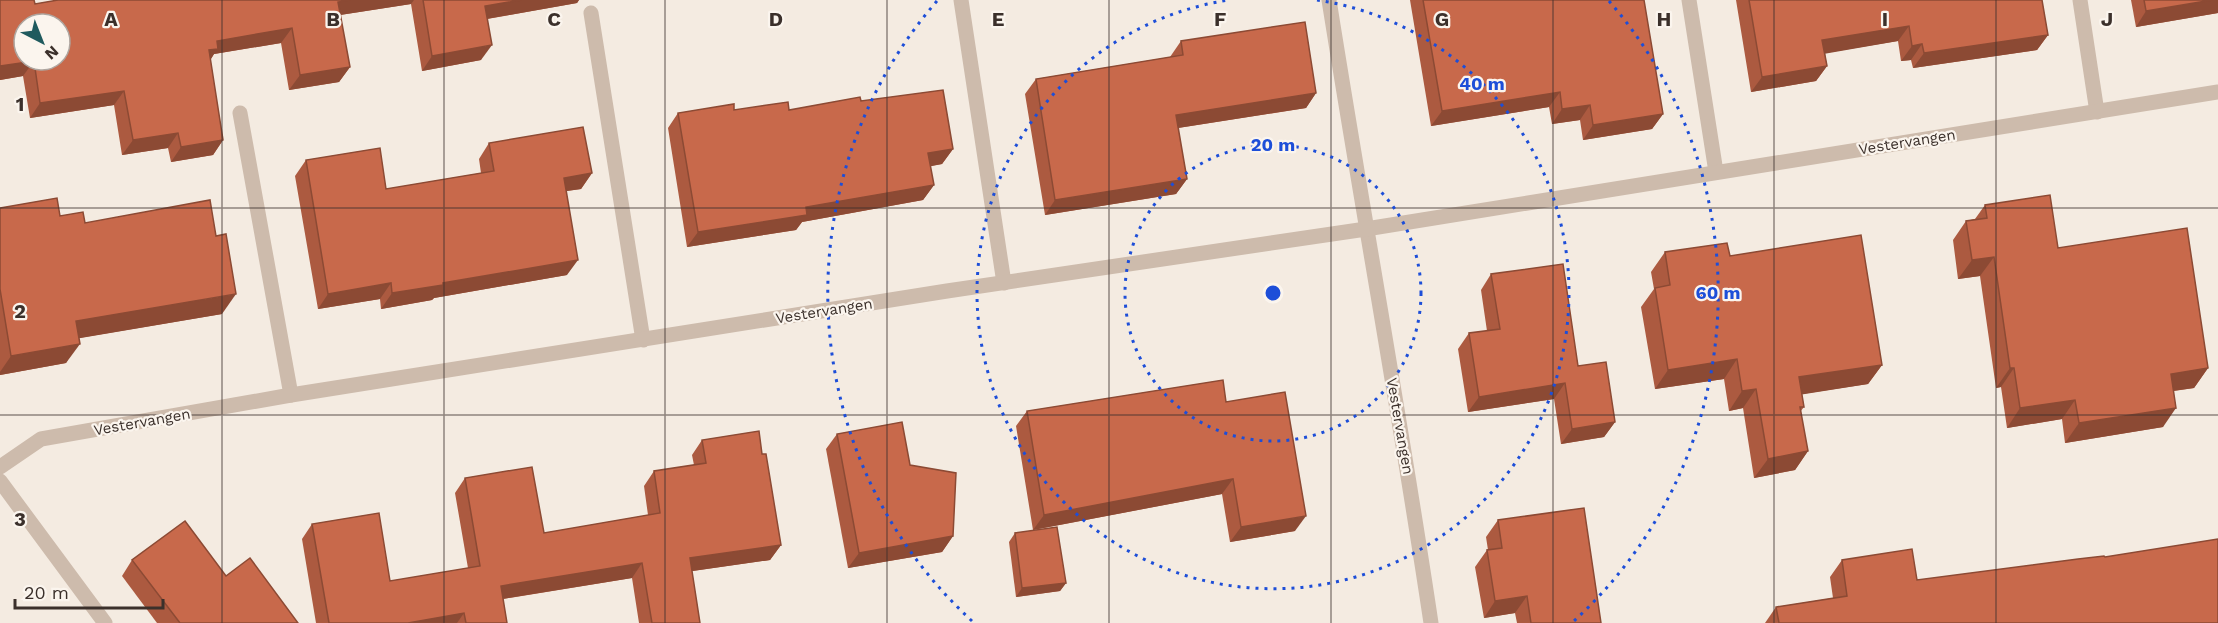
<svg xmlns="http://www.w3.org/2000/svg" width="2218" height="623" viewBox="0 0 2218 623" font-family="'Work Sans',sans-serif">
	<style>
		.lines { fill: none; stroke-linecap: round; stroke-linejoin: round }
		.street { stroke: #cdbbac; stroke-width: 15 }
		.wall { fill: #ac5a40 }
		.shaded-wall { fill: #8c4a34 }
		.building { fill: #c8694b; stroke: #8c4a34; stroke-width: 1.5; fill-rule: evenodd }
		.grid { fill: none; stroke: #3b302b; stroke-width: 1.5; stroke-opacity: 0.55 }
		.ring { fill: none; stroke: #1d4ed8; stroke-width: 3; stroke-dasharray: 3 6 }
		.labels { text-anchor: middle; stroke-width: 4.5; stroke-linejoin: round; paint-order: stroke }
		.street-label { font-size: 15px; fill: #3b302b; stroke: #fbf5ee }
		.grid-label { font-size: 20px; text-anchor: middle; font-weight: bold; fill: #3b302b; stroke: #fbf5ee; stroke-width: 4.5; stroke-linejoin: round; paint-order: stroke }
		.centre { fill: #1d4ed8; stroke: #fbf5ee; stroke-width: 3 }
		.ring-label { font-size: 18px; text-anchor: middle; font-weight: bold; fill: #1d4ed8; stroke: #fbf5ee; stroke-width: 4.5; stroke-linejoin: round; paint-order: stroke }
	</style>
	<rect width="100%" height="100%" fill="#f4ebe1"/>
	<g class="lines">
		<!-- street -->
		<g class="street">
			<path d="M961,0L1004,283"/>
			<path d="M1329,0C1362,208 1400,415 1431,623"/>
			<path d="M1689,0L1716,172"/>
			<path d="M2080,0L2097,112"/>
			<path d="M591,13L643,340"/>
			<path d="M240,113L291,395"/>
			<path d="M0,467L41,439L291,395L947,291L1366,229L2218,92"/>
			<path d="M0,481L105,623"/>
		</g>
	</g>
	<!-- wall -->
	<g class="wall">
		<path d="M0,0L35,4L58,0H579L577,3L487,19L481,60L422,71L411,4L340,15L350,67L339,82L289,90L281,43L214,54L210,60L223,140L213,155L171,162L168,148L122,155L114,105L30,118L23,76L0,80Z"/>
		<path d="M1410,0H1644L1663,114L1652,129L1583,140L1580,120L1552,124L1549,107L1431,126Z"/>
		<path d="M1736,0H2042L2048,35L2037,50L1913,68L1911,60L1901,61L1898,41L1825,53L1827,66L1816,81L1751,92Z"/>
		<path d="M2131,0H2218V13L2136,27Z"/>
		<path d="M1181,41L1316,93L1306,108L1178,128L1187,179L1176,194L1045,215L1025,94L1036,79L1170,57Z"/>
		<path d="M861,101L953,149L942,164L930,166L934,185L923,200L802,222L796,230L687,247L668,128L678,113L734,110H789Z"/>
		<path d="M489,143L592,173L581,189L566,191L567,275L434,298L432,300L381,309L380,299L318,309L295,176L306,160L386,189L481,173L479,159Z"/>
		<path d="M1985,205L2058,248L2208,368L2194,388L2174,391L2163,427L2065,443L2062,419L2007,428L2001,387L1996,388L1980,276L1958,279L1953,240L1966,221L1975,219Z"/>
		<path d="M0,208L60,216L85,223L222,314L79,338L66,363L0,375Z"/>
		<path d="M1665,252L1730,256L1882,365L1868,384L1802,394L1804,407L1800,412L1808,451L1795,470L1754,478L1743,408L1729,411L1724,379L1655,389L1641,307L1654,289L1651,272Z"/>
		<path d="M1491,274L1578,366L1615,422L1604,437L1561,444L1554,399L1468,412L1458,349L1469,333L1487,331L1481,290Z"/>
		<path d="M1226,402L1295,531L1230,542L1222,494L1033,530L1016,426L1027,411Z"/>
		<path d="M837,434L910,465L953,536L942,552L848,568L826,449Z"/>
		<path d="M702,440L762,454L781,545L770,560L692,571L700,623H639L632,578L503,599L507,623H316L302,539L312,524L390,581L468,568L455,493L465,478L544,533L648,515L644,486L654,471L694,465L692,455Z"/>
		<path d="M1498,520L1601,623H1517L1515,613L1484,618L1475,567L1487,550H1488L1486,537Z"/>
		<path d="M1015,533L1066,583L1060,591L1016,597L1009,542Z"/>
		<path d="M2105,557L2218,623H1765L1776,607L1833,598L1830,577L1842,560L1917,580Z"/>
		<path d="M132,560L226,576L298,623H157L122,576Z"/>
	</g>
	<!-- shaded-wall -->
	<g class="shaded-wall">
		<path d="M350,0H414L411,4L327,17L338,2Z"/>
		<path d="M521,0H579L577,3L475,21L485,6Z"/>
		<path d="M2212,0H2218V13L2136,27L2146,11Z"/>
		<path d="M1909,26L1898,41L1812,56L1822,40Z"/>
		<path d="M292,28L281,43L214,54L208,64L209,50L217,41Z"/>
		<path d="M2048,35L2037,50L1913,68L1924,53Z"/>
		<path d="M1922,44L1911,60L1901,61L1912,46Z"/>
		<path d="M492,45L481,60L422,71L432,56Z"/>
		<path d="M34,61L23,76L0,80V66Z"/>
		<path d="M1827,66L1816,81L1751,92L1762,77Z"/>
		<path d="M350,67L339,82L289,90L300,75Z"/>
		<path d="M124,91L114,105L30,118L40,103Z"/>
		<path d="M1560,92L1549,107L1431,126L1442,111Z"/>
		<path d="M1316,93L1306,108L1165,130L1176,115Z"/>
		<path d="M1590,105L1580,120L1552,124L1562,109Z"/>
		<path d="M1663,114L1652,129L1583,140L1593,125Z"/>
		<path d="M178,133L168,148L122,155L133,140Z"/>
		<path d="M223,140L213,155L171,162L181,147Z"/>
		<path d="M953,149L942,164L917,169L928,153Z"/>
		<path d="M592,173L581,189L553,193L564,178Z"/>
		<path d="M1187,179L1176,194L1045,215L1055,200Z"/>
		<path d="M934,185L923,200L802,222L796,230L687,247L698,232L806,207Z"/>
		<path d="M1994,257L1980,276L1958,279L1972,260Z"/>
		<path d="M578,260L567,275L434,298L432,300L381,309L392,293L443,283Z"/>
		<path d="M391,283L380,299L318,309L328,294Z"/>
		<path d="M236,294L222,314L63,341L76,321Z"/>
		<path d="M80,344L66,363L0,375V372L11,356Z"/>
		<path d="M1737,359L1724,379L1655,389L1668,370Z"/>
		<path d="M1882,365L1868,384L1786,397L1799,377Z"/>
		<path d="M2010,368H2014L2001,387L1996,388Z"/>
		<path d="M2208,368L2194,388L2157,393L2171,374Z"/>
		<path d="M1565,383L1554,399L1468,412L1479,397Z"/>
		<path d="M1756,389L1743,408L1729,411L1742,391Z"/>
		<path d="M2075,400L2062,419L2007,428L2020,408Z"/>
		<path d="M2176,408L2163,427L2065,443L2079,423Z"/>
		<path d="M1615,422L1604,437L1561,444L1572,429Z"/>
		<path d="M1808,451L1795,470L1754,478L1768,459Z"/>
		<path d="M1233,479L1222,494L1033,530L1044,515Z"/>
		<path d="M1306,516L1295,531L1230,542L1241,527Z"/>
		<path d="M953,536L942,552L848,568L859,553Z"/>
		<path d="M781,545L770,560L679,573L690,558Z"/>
		<path d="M642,563L632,578L490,601L501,586Z"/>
		<path d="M1066,583L1060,591L1016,597L1022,588Z"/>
		<path d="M1527,596L1515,613L1484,618L1495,601Z"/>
		<path d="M464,613L457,623H408Z"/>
	</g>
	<!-- building -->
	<g class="building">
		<path d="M0,0H34L35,4L58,0H350L338,2L350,67L300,75L292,28L217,41L218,49L209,50L223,140L181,147L178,133L133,140L124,91L40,103L34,61L0,66ZM24,24H60V60H24Z"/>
		<path d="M423,0H521L485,6L492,45L432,56Z"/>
		<path d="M1423,0H1644L1663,114L1593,125L1590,105L1562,109L1560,92L1442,111Z"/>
		<path d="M1749,0H2042L2048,35L1924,53L1922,44L1912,46L1909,26L1822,40L1827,66L1762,77Z"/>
		<path d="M2144,0H2212L2146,11Z"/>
		<path d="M1305,22L1316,93L1176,115L1187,179L1055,200L1036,79L1183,55L1181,41Z"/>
		<path d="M943,90L953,149L928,153L934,185L806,207L807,215L698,232L678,113L734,104V110L788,102L789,110L860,97L861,101Z"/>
		<path d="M583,127L592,173L564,178L578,260L443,283V285L392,293L391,283L328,294L306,160L380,148L386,189L494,171L489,143Z"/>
		<path d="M2050,195L2058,248L2187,228L2208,368L2171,374L2176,408L2079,423L2075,400L2020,408L2014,368H2010L1994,257L1972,260L1966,221L1987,218L1985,205Z"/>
		<path d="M57,198L60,216L83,212L85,223L210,200L216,236L226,234L236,294L76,321L80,344L11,356L0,289V208Z"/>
		<path d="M1861,235L1882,365L1799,377L1804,407H1800L1808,451L1768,459L1756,389L1742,391L1737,359L1668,370L1655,288L1670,285L1665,252L1727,243L1730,256Z"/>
		<path d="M1563,264L1578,366L1606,362L1615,422L1572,429L1565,383L1479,397L1469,333L1500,329L1491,274Z"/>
		<path d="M1223,380L1226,402L1285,392L1306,516L1241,527L1233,479L1044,515L1027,411Z"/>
		<path d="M902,422L910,465L956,473L953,536L859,553L837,434Z"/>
		<path d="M759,431L762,454H766L781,545L690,558L700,623H652L642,563L501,586L507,623H466L464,613L408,623H329L312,524L379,513L390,581L480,566L465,478L532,467L544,533L660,513L654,471L706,463L702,440Z"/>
		<path d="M1584,508L1601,623H1531L1527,596L1495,601L1487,550L1502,548L1498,520Z"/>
		<path d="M185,521L226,576L250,558L298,623H180L132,560Z"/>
		<path d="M1057,527L1066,583L1022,588L1015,533Z"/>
		<path d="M2218,539V623H1779L1776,607L1847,596L1842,560L1912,549L1917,580L2078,559L2104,556L2105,557Z"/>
	</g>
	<!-- grid -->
	<path class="grid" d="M222,0V623M444,0V623M665,0V623M887,0V623M1109,0V623M1331,0V623M1553,0V623M1774,0V623M1996,0V623M0,208H2218M0,415H2218"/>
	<!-- distance rings -->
	<g class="ring">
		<circle cx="1273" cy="293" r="148"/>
		<path d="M1317 0A296 296 0 1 1 1229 0"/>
		<path d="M972 621A445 445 0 0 1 937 1M1609 1A445 445 0 0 1 1574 621"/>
	</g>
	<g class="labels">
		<!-- street labels -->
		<g class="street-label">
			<text transform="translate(1907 142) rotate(-9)" y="5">Vestervangen</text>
			<text transform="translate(824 311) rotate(-9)" y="5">Vestervangen</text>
			<text transform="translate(142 422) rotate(-10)" y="5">Vestervangen</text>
			<text transform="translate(1400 426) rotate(80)" y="5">Vestervangen</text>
		</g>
	</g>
	<g class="grid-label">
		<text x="111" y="26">A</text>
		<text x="333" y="26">B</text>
		<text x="554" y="26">C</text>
		<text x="776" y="26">D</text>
		<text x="998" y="26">E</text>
		<text x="1220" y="26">F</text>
		<text x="1442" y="26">G</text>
		<text x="1664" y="26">H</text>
		<text x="1885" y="26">I</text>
		<text x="2107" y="26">J</text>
		<text x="20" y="111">1</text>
		<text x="20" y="318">2</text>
		<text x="20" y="526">3</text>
	</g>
	<circle cx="1273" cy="293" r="9" class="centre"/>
	<g class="ring-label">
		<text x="1482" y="90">40 m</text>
		<text x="1273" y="151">20 m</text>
		<text x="1718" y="299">60 m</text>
	</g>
	<!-- north arrow -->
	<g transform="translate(42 42) rotate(138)"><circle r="28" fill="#fbf5ee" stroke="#aea6a0" stroke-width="1.5"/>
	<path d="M0-4.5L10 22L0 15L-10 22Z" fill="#1f5a5e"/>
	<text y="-9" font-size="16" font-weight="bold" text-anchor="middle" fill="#3b302b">N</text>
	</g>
	<!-- scale -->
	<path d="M15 599v9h148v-9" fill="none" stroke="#3b302b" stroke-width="3"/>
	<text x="24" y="599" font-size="18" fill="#3b302b" stroke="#fbf5ee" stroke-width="4.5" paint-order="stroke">20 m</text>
</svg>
